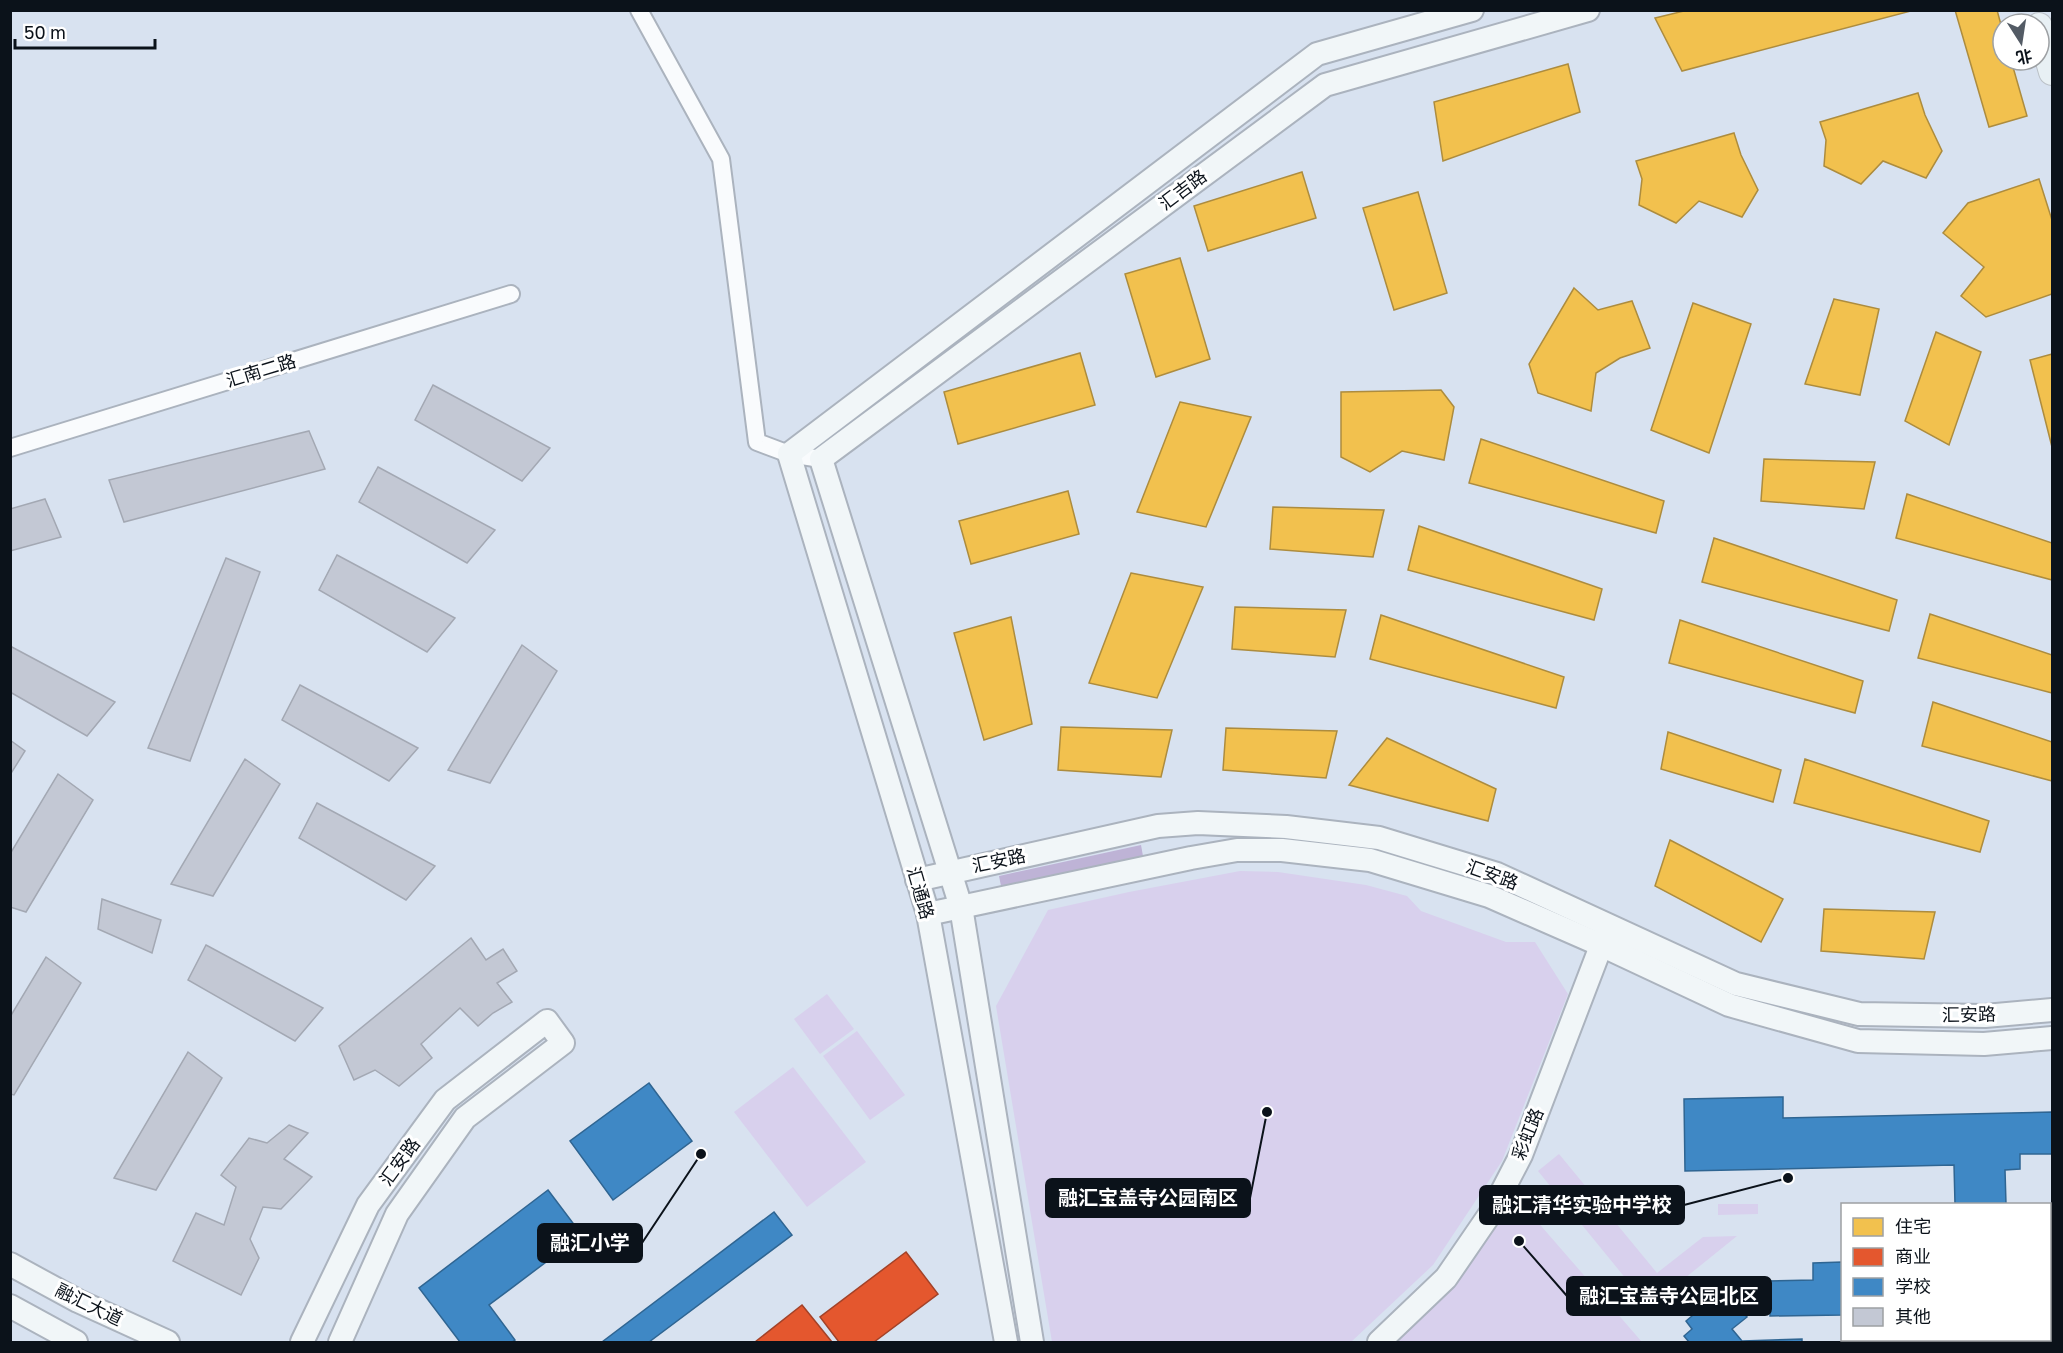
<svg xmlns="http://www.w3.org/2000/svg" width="2063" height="1353" viewBox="0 0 2063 1353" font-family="'Golos Text','Noto Sans SC',sans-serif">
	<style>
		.green { fill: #d8d0ed }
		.forest { fill: #beb3d6 }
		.homes { fill: #f2c14e; stroke: #ad8c3e; stroke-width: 1.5 }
		.shops { fill: #e4572e; stroke: #a34228; stroke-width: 1.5 }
		.schools { fill: #3f88c5; stroke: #2f6592; stroke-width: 1.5 }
		.building { fill: #c3c8d4; stroke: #a3a8b3; stroke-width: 1.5 }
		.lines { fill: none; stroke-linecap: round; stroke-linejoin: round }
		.street-casing { stroke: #abb3be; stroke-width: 20 }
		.secondary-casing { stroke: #abb3be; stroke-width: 26 }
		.primary-casing { stroke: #bbc1c7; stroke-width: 28 }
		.street { stroke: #f9fbfd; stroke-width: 16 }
		.secondary { stroke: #f1f6f8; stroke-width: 22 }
		.primary { stroke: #e8f0f4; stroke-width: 26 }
		.labels { text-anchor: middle; stroke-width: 6; stroke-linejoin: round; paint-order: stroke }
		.street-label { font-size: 18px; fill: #0b121a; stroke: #fff }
		.leader { fill: none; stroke: #0b121a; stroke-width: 2 }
		.callout-dot { fill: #0b121a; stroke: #fff; stroke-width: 2 }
		.callout { fill: #0b121a; stroke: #0b121a; stroke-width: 2 }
		.callout-label { font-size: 20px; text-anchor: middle; font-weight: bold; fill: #fff }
	</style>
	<rect width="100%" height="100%" fill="#d8e2f0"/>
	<!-- green -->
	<g class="green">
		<path d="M1240,871L1278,872L1366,885L1407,896L1421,911L1506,942H1535L1568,994L1502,1161L1433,1265L1351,1342H1052L996,1006L1048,910L1129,892Z"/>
		<path d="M827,994L854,1029L820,1054L794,1019Z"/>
		<path d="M857,1031L905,1095L870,1120L823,1056Z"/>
		<path d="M793,1067L866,1162L807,1207L734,1112Z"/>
		<path d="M1559,1154L1657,1273L1703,1237L1737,1236L1649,1307L1538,1171Z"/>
		<path d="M1515,1196L1642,1342H1394L1453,1285Z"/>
		<circle cx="1647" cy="1211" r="14"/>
		<path d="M1718,1204H1758V1214L1718,1215Z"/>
	</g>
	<!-- forest -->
	<path class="forest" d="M1141,845L1143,856L1001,886L999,876Z"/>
	<!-- homes -->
	<g class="homes">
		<path d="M1688,10H1911V11L1682,71L1655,18Z"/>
		<path d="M1955,10H1997L2003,32V60H2011L2027,116L1989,127Z"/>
		<path d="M1568,64L1580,112L1443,161L1434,102Z"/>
		<path d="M1918,93L1925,115L1942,151L1926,178L1883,161L1861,184L1824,166L1826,140L1820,122Z"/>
		<path d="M1734,133L1741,155L1758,190L1742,217L1699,201L1676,223L1639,205L1642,179L1636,161Z"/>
		<path d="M1302,172L1316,218L1208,251L1194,206Z"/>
		<path d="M2039,179L2052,220V294L1986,317L1961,296L1984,267L1943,233L1968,203Z"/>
		<path d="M1418,192L1447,293L1394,310L1363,208Z"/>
		<path d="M1180,258L1210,359L1156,377L1125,274Z"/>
		<path d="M1574,288L1598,310L1632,301L1650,348L1620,358L1596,373L1591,411L1538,393L1529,364Z"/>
		<path d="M1834,299L1879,309L1860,395L1805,384Z"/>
		<path d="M1693,303L1751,324L1709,453L1651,430Z"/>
		<path d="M1936,332L1981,352L1949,445L1905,421Z"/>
		<path d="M1080,353L1095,405L958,444L944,392Z"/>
		<path d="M2052,354V447L2030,360Z"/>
		<path d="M1441,390L1454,407L1444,460L1402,451L1370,472L1341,457V392Z"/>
		<path d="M1180,402L1251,417L1206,527L1137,512Z"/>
		<path d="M1481,439L1664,501L1656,533L1469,483Z"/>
		<path d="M1764,459L1875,462L1864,509L1761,501Z"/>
		<path d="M1068,491L1079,534L971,564L959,521Z"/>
		<path d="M1907,494L2052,543V580L1896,538Z"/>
		<path d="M1273,507L1384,510L1373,557L1270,549Z"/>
		<path d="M1419,526L1602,589L1594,620L1408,570Z"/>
		<path d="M1714,538L1897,600L1889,631L1702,582Z"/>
		<path d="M1131,573L1203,587L1157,698L1089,683Z"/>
		<path d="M1235,607L1346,610L1335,657L1232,649Z"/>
		<path d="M1930,614L2052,655V693L1918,658Z"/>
		<path d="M1381,615L1564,677L1556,708L1370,659Z"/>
		<path d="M1011,617L1032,724L984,740L954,633Z"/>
		<path d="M1680,620L1863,681L1855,713L1669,663Z"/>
		<path d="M1933,702L2052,742V781L1922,746Z"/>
		<path d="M1061,727L1172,730L1161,777L1058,770Z"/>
		<path d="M1226,728L1337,731L1326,778L1223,770Z"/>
		<path d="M1668,732L1781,770L1773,802L1661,769Z"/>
		<path d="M1387,738L1496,789L1488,821L1349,785Z"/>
		<path d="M1805,759L1989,821L1980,852L1794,803Z"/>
		<path d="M1670,840L1783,899L1761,942L1655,886Z"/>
		<path d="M1824,909L1935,912L1924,959L1821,951Z"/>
	</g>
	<!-- shops -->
	<g class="shops">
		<path d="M906,1252L938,1294L874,1342H839L820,1317Z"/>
		<path d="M802,1305L832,1342H755Z"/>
	</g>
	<!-- schools -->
	<g class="schools">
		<path d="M649,1083L692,1141L613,1200L570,1141Z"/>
		<path d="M1783,1097V1118L2052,1112V1154H2020V1169L2005,1170L2006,1204H1955L1954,1165L1685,1171L1684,1099Z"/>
		<path d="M548,1190L582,1235L489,1305L515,1340L512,1342H460L419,1288Z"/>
		<path d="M774,1212L792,1235L649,1342H602Z"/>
		<path d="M1842,1262V1315L1770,1316V1281L1813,1280V1263Z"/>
		<rect x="2050" y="1263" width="2" height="47"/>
		<path d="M1738,1277L1756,1298L1741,1310L1747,1317L1732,1329L1742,1341L1802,1339V1342H1689L1684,1336L1692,1329L1686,1321Z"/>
	</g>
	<!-- building -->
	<g class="building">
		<path d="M433,385L550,448L522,481L415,420Z"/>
		<path d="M309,431L325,469L124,522L109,480Z"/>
		<path d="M378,467L495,530L467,563L359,502Z"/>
		<path d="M45,499L61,537L10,551V509Z"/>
		<path d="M337,555L455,618L427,652L319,590Z"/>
		<path d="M226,558L260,572L190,761L148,748Z"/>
		<path d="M522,645L557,671L490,783L448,770Z"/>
		<path d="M10,646L115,702L87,736L10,692Z"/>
		<path d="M300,685L418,748L389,781L282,720Z"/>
		<path d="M10,740L25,751L10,775Z"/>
		<path d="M245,759L280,784L213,896L171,884Z"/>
		<path d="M58,774L93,800L26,912L10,907V854Z"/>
		<path d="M317,803L435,866L406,900L299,838Z"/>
		<path d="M102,899L161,920L152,953L98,929Z"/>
		<path d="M471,938L486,960L503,949L517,971L497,983L512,1002L493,1013L478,1026L460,1008L421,1044L432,1058L399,1086L375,1070L354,1080L339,1046Z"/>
		<path d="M206,945L323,1008L295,1041L188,980Z"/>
		<path d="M46,957L81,983L14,1095L10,1094V1017Z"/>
		<path d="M188,1052L222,1078L156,1190L114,1178Z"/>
		<path d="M289,1125L308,1133L284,1159L312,1177L281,1209L263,1207L250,1239L259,1258L241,1295L173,1261L196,1213L224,1225L236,1187L221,1175L249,1138L267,1143Z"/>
	</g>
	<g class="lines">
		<!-- street casing -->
		<g class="street-casing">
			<g id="street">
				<path d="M639,10L721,159L757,442L789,454L821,459"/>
				<path d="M10,448L511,294"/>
			</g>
		</g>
		<!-- secondary casing -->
		<g class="secondary-casing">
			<g id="secondary">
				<path d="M917,880L1158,826L1198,823L1286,827L1379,838L1497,874L1736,984L1859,1014L1985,1016L2052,1010"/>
				<path d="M928,914L1191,858L1237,850H1282L1370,860L1489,896L1601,945L1729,1005L1858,1041L1984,1044L2052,1038"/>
				<path d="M10,1264L78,1301L168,1342"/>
				<path d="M10,1306L76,1342"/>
				<path d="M302,1342L368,1205L445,1100L547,1021L563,1043L465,1118L397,1214L340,1342"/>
				<path d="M1006,1342L928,914L789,454L1317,54L1472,10"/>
				<path d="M1032,1342L961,907L821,459L1325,85L1588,10"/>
				<path d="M1379,1342L1446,1278L1492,1211L1521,1155L1606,933"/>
			</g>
		</g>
		<!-- primary casing -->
		<g class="primary-casing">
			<path id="primary" d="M2039,26L2052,72"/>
		</g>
		<!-- street -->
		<use href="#street" class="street"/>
		<!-- secondary -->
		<use href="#secondary" class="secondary"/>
		<!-- primary -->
		<use href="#primary" class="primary"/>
	</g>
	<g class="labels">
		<!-- street labels -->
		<g class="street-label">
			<text transform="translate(1183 190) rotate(-37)" y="6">汇吉路</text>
			<text transform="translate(261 371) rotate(-17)" y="6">汇南二路</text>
			<text transform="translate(999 861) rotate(-12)" y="6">汇安路</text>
			<text transform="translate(1492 875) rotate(20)" y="6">汇安路</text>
			<text transform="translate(920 893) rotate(74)" y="6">汇通路</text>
			<text transform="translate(1969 1015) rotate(-1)" y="6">汇安路</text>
			<text transform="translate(1528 1134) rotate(-68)" y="6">彩虹路</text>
			<text transform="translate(400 1162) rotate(-54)" y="6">汇安路</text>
			<text transform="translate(89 1305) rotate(26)" y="6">融汇大道</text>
		</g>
	</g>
	<!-- callouts -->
	<path class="leader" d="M1267 1112L1250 1198M1788 1178L1684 1205M701 1154L642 1243M1519 1241L1567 1296"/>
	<g class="callout-dot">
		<circle cx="1267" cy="1112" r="6"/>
		<circle cx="1788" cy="1178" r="6"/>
		<circle cx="701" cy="1154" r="6"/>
		<circle cx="1519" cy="1241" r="6"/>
	</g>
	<g class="callout">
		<rect x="1046" y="1179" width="204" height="38" rx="6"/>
		<rect x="1480" y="1186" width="204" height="38" rx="6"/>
		<rect x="538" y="1224" width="104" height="38" rx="6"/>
		<rect x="1567" y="1277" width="204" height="38" rx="6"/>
	</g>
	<g class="callout-label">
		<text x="1148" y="1205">融汇宝盖寺公园南区</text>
		<text x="1582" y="1212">融汇清华实验中学校</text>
		<text x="590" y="1250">融汇小学</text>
		<text x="1669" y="1303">融汇宝盖寺公园北区</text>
	</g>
	<!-- border -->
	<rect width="2063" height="1353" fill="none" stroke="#0b121a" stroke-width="24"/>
	<!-- legend -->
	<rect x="1841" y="1203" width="210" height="138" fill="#ffffff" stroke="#9da0a3" stroke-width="1.5"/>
	<rect x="1853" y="1218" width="30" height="18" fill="#f2c14e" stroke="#9da0a3" stroke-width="1.5"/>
	<text x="1895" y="1233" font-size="18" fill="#0b121a">住宅</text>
	<rect x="1853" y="1248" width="30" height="18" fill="#e4572e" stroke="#9da0a3" stroke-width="1.5"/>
	<text x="1895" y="1263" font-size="18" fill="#0b121a">商业</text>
	<rect x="1853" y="1278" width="30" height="18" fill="#3f88c5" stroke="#9da0a3" stroke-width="1.5"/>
	<text x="1895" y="1293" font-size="18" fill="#0b121a">学校</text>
	<rect x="1853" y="1308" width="30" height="18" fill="#c3c8d4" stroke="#9da0a3" stroke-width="1.5"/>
	<text x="1895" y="1323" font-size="18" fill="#0b121a">其他</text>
	<!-- north arrow -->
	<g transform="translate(2021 42) rotate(168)"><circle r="28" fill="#ffffff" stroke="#9da0a3" stroke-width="1.5"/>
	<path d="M0-4.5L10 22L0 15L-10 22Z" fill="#535b65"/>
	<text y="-9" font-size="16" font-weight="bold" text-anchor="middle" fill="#0b121a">北</text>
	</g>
	<!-- scale -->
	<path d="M15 39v9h140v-9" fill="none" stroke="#0b121a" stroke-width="3"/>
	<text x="24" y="39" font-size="18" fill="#0b121a" stroke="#ffffff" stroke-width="4.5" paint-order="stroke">50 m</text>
</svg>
